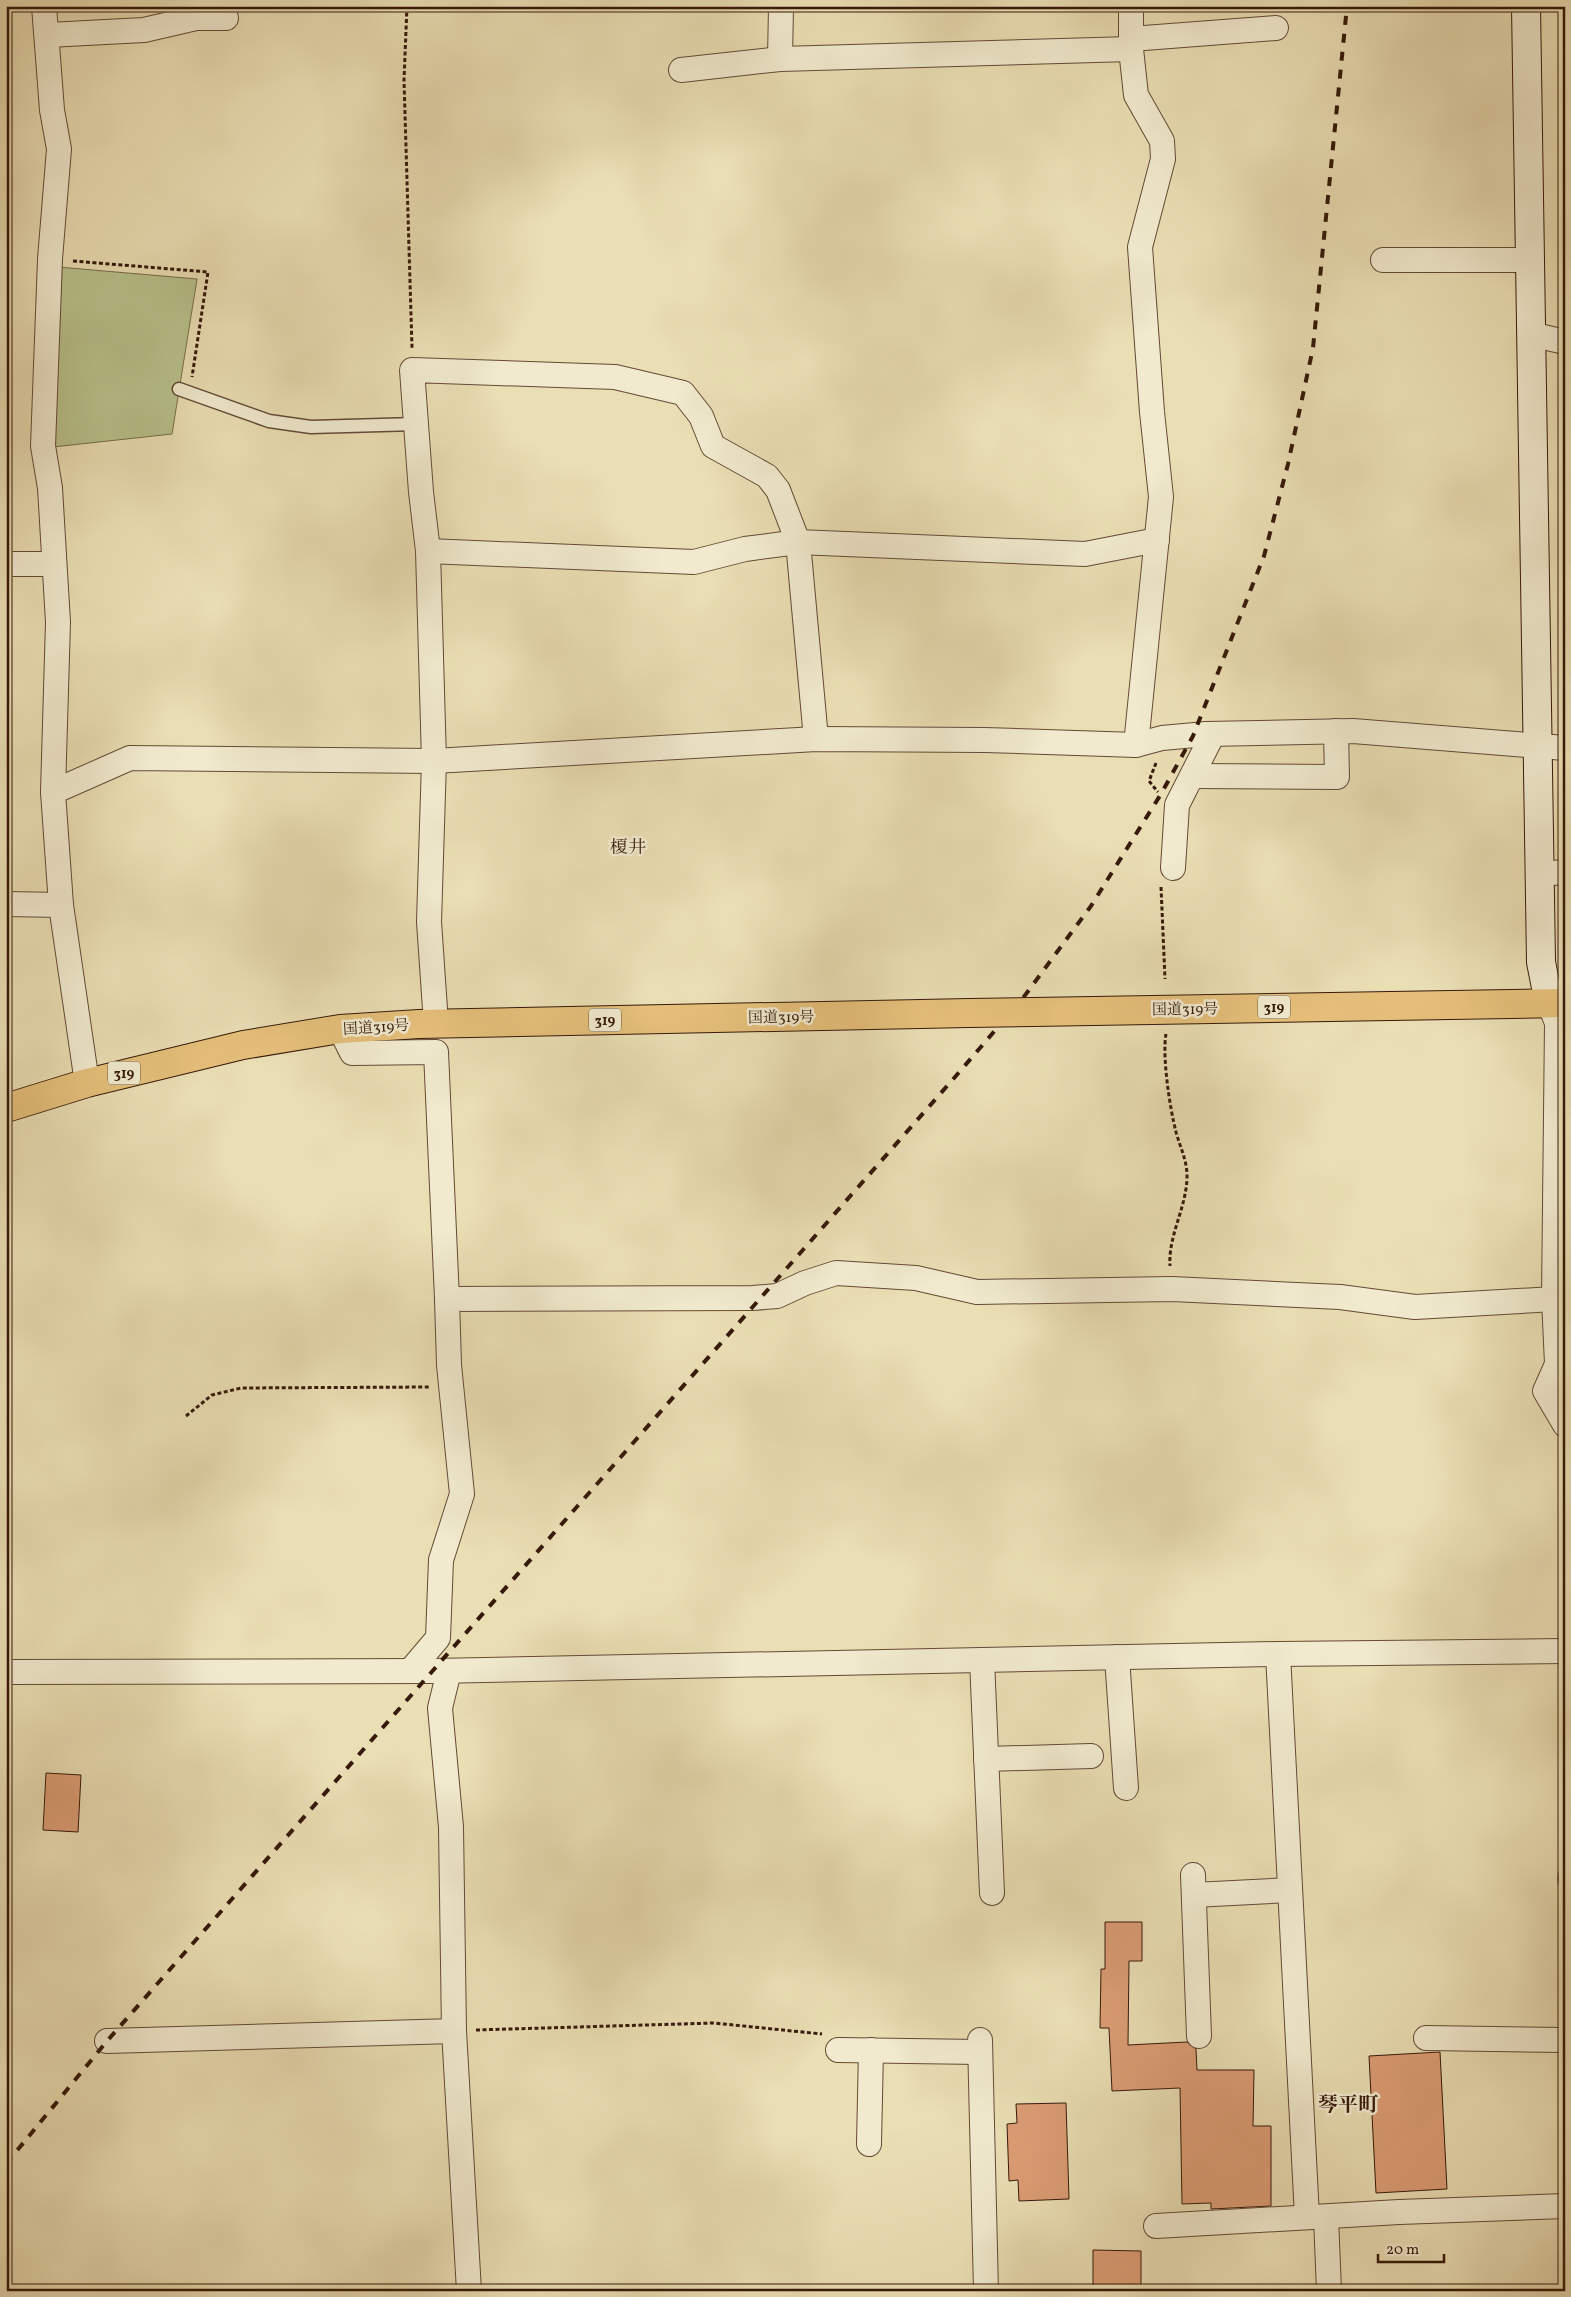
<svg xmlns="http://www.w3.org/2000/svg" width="1571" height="2297" viewBox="0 0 1571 2297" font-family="Vollkorn,'Noto Serif JP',serif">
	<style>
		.green { fill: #b8c18c; stroke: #776d4a }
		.building { fill: #dc9d75; stroke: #361909 }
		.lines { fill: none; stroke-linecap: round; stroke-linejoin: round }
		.lane-casing { stroke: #634a34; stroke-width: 15 }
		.street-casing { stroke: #634a34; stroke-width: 26 }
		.secondary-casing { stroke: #361909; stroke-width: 30 }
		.highway-casing { stroke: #361909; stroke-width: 30 }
		.path { stroke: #361909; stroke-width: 3; stroke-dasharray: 4 2.5; stroke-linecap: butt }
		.lane { stroke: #f1eace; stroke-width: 12 }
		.street { stroke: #f1eace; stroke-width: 24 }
		.secondary { stroke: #f1eace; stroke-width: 28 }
		.highway { stroke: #e5bf7a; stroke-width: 28 }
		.rail { stroke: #361909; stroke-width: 4; stroke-dasharray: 9 9; stroke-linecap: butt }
		.highway-bridge-casing { stroke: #361909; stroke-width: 30; stroke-linecap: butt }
		.highway-bridge { stroke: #e5bf7a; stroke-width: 28 }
		.labels { text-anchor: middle; stroke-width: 5; stroke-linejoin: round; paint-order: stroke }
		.shield { fill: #f1eace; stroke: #6e5844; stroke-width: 1 }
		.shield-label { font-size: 14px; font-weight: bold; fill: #361909 }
		.street-label { font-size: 15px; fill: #361909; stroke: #f1eace }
		.quarter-label { font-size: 18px; fill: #361909; stroke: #f1eace }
		.district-label { font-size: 20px; font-weight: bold; fill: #361909; stroke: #f1eace }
	</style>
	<rect width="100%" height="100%" fill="#eadeb4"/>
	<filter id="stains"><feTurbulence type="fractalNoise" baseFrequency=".004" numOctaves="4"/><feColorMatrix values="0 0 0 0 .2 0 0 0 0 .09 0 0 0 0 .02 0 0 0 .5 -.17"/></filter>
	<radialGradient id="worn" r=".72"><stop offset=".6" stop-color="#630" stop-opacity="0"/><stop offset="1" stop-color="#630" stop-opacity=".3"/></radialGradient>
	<!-- green -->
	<path class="green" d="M58,267L197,279L172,434L53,447Z"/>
	<!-- building -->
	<g class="building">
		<path d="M46,1773L81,1775L78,1832L43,1830Z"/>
		<path d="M1105,1922H1142V1961H1129L1128,2045L1187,2042L1196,2049L1197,2070H1254L1253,2126H1271V2206L1211,2209V2203L1182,2204L1180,2088L1112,2091L1109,2028H1100L1101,1969H1105Z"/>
		<path d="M1440,2052L1447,2189L1376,2193L1369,2056Z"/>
		<path d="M1066,2103L1069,2199L1019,2201L1018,2180L1009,2181L1007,2124L1017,2123L1016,2104Z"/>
		<path d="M1093,2250L1141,2251V2291H1093Z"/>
	</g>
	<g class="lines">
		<!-- lane casing -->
		<g class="lane-casing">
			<g id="lane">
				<path d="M179,389L269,421L311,427L416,424"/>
				<path d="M1565,1875V1881"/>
			</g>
		</g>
		<!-- street casing -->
		<g class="street-casing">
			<g id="street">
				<path d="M44,6L52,110L59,149L50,259L43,446L50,488L58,622L53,792L61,905L87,1083"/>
				<path d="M1131,6V49L1136,95L1162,141L1163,159L1140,247L1152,412L1161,497L1136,745"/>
				<path d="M48,35L144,30L196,18H226"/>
				<path d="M1131,39L1276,28"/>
				<path d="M780,59L781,6"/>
				<path d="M681,70L780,59L1131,49"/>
				<path d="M1383,260H1529"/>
				<path d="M1530,334L1565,342"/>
				<path d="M428,551L694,562L745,549L798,542L1085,554L1157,540"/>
				<path d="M6,564H54"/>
				<path d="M1192,776L1337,777L1336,731"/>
				<path d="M53,792L130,758L434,761L816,739L985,740L1136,745L1162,738L1206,734L1353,731L1565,748"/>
				<path d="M1173,868L1177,805L1213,734"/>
				<path d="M1539,874L1565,872"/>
				<path d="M6,904L61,905"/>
				<path d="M435,1009L429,922L434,761L428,551L421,492L412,370L615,377L683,393L701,416L713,446L767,476L778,490L798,542L816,739"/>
				<path d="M340,1029L352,1053L436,1052L447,1299"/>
				<path d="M1554,1299L1557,1364L1545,1391L1565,1425"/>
				<path d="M1278,1654L1307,2217"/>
				<path d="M1117,1657L1126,1788"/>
				<path d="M982,1660L992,1893"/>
				<path d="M410,1671L438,1638L441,1560L462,1494L449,1365L447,1299L753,1298L777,1296L805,1283L836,1273L916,1278L977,1292L1172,1289L1340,1297L1415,1307L1554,1299L1557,1023L1549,1003"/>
				<path d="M449,1671L440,1708L451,1827L454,2031L469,2291"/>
				<path d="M6,1672L433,1671L1278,1654L1565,1651"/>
				<path d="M986,1759L1091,1756"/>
				<path d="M1193,1875L1199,2036"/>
				<path d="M1194,1895L1290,1890"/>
				<path d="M1426,2038L1565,2040"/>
				<path d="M980,2040L986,2291"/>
				<path d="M107,2041L454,2031"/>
				<path d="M838,2050L980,2052"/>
				<path d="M869,2144L871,2050"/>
				<path d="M1326,2217L1329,2291"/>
				<path d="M1156,2226L1399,2212L1565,2206"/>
			</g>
		</g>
		<!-- secondary casing -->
		<g class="secondary-casing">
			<path id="secondary" d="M1526,6L1541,962L1549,1003"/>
		</g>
		<!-- highway casing -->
		<g class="highway-casing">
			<g id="highway">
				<path d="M1033,1012L1565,1003"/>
				<path d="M6,1108L87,1083L243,1045L340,1029L419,1024L969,1013"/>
			</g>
		</g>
		<!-- path -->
		<g class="path">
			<path d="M407,6L404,80L412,348"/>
			<path d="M73,261L208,272L192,377"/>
			<path d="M1156,763L1149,781L1158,792"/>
			<path d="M1161,887L1165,979"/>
			<path d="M1166,1034C1162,1057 1170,1109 1176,1132C1180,1147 1187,1160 1187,1176C1187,1207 1168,1235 1170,1266"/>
			<path d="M186,1416L212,1395L241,1388L429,1387"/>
			<path d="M476,2030L714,2023L822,2034"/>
		</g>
		<!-- lane -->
		<use href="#lane" class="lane"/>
		<!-- street -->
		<use href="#street" class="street"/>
		<!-- secondary -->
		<use href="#secondary" class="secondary"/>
		<!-- highway -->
		<use href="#highway" class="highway"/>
		<!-- rail -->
		<path class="rail" d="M6,2164L107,2041L955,1077L1023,998L1091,906L1161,794L1193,736L1264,556L1288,464L1313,348L1347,6"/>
		<!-- highway-bridge casing -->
		<g class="highway-bridge-casing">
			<path id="highway-bridge" d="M969,1013L1033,1012"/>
		</g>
		<!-- highway-bridge -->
		<use href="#highway-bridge" class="highway-bridge"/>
	</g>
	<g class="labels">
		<!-- shield labels -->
		<g class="shield">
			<rect x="1258" y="995.5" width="32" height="23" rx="4"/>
			<rect x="589" y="1008.5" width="32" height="23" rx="4"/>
			<rect x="108" y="1061.5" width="32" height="23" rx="4"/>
		</g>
		<g class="shield-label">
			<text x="1274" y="1012">319</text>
			<text x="605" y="1025">319</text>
			<text x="124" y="1078">319</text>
		</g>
		<!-- street labels -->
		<g class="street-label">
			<text transform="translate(1185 1009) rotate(-1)" y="5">国道319号</text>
			<text transform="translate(781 1017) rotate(-1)" y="5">国道319号</text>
			<text transform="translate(376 1027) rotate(-4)" y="5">国道319号</text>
		</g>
		<!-- quarter labels -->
		<g class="quarter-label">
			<text x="628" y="853">榎井</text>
		</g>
		<!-- district labels -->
		<g class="district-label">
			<text x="1348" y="2111">琴平町</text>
		</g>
	</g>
	<!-- margin -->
	<rect width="1571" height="2297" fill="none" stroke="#eadeb4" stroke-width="25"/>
	<rect x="8" y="8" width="1556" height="2282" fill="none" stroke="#361909" stroke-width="2.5"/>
	<rect x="12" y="12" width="1546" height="2272" fill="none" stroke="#361909"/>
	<!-- scale -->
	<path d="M1378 2254v8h66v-8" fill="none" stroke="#361909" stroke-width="2.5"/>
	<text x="1386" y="2254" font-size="15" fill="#361909" stroke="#f1eace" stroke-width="4" paint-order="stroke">20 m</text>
	<rect width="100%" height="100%" filter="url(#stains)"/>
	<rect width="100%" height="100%" fill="url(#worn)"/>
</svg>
